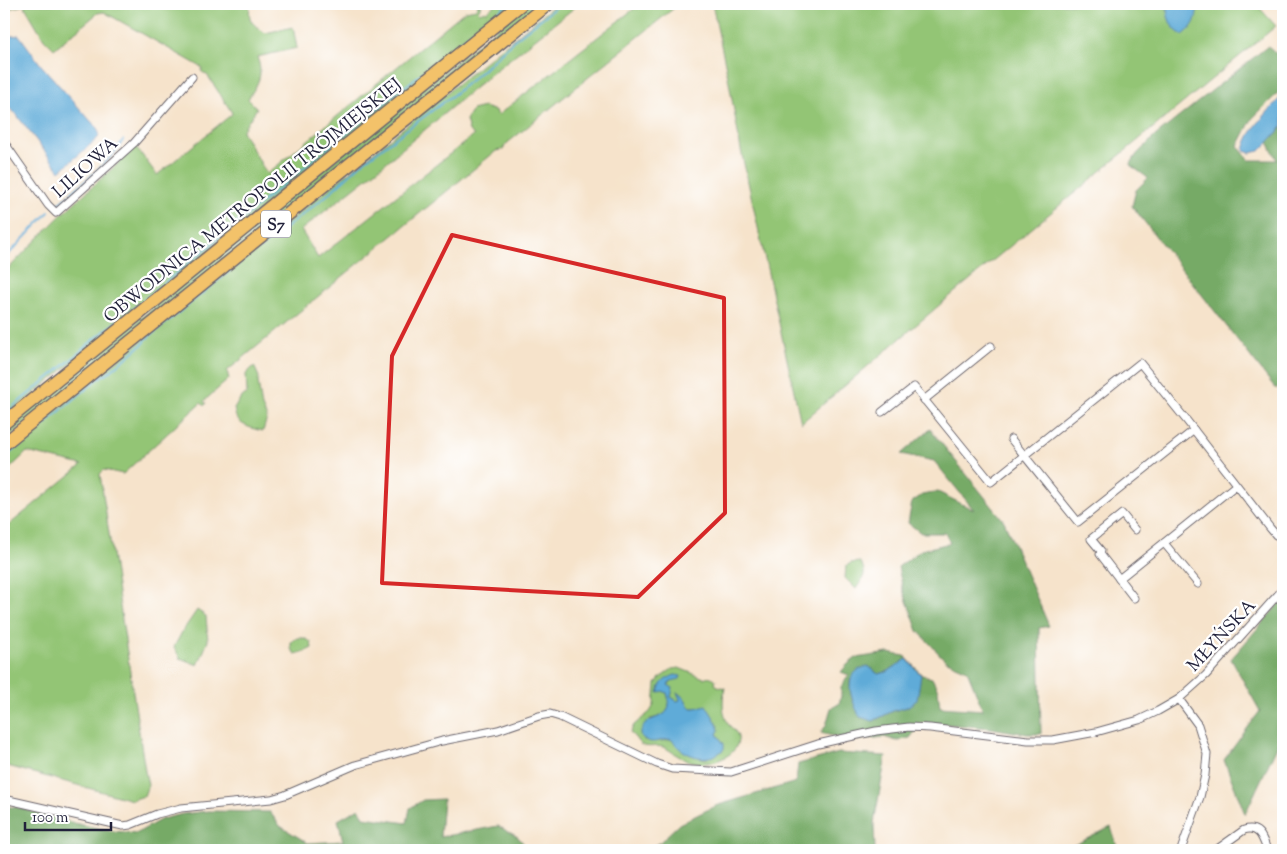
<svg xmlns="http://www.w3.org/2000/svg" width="1287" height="854" viewBox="0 0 1287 854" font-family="'Sorts Mill Goudy',serif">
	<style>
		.green { fill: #93c575; stroke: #5a7458; fill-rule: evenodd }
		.forest { fill: #76aa66; stroke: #4c6650; fill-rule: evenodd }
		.water { fill: #5fabd8; stroke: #40668a }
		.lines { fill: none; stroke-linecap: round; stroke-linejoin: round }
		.stream { stroke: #5fabd8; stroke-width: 2 }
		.minor-casing { stroke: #6c666d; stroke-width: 9 }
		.motorway-casing { stroke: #6c666d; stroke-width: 15 }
		.minor { stroke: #fff; stroke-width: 7 }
		.motorway { stroke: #f3c26a; stroke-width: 12 }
		.marked { fill: none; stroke: #d62828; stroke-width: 4; stroke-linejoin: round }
		.labels { text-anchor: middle; stroke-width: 4.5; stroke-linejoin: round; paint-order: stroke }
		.shield { fill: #fff; stroke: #646476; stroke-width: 1 }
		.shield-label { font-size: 16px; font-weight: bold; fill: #22223b }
		.street-label { font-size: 18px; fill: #22223b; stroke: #fff }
	</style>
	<rect width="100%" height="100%" fill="#fff"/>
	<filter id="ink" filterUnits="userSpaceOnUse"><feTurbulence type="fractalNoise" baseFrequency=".02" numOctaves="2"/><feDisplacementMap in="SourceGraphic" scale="10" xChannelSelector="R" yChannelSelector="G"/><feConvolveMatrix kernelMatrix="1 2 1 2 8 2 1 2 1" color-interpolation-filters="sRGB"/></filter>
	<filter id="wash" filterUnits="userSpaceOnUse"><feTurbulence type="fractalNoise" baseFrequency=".0096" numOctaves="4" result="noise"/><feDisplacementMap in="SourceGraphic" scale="20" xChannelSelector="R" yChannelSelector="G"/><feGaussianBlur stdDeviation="1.12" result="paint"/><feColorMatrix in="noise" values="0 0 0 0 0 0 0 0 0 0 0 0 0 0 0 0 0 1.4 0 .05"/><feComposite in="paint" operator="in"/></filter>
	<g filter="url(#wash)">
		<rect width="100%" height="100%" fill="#f6e3cb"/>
		<!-- green -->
		<g class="green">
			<path d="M4,4H250C248,22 251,22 265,33L293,27L297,48L257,57C264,76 258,83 248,99L257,108L242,131L267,174L465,11L476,9L478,4H480C481,7 480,8 478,11L480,13L484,11L486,12L496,4H514L4,418V273L61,215L136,147L157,175L232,114L231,111L208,76L201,71L203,68L104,12L98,13L54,49L44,39L24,5L4,10Z"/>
			<path d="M527,4H542L4,441V429Z"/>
			<path d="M556,4H579L496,70L377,170L301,230L318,258L474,135L469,131L466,120L472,110L484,107L496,111L498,115L640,4H679L505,145V146L502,150L496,151L227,371L229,379L204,401L206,404L204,406L201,403L123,474L104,470L100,474L145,771L148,785L144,796L132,800L4,765V529L82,465L27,452L4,474V452Z"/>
			<path d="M712,4H1256L1276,26L949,297L801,423L741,150L728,77Z"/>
			<path d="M254,366L259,377L258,382L262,407L267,418L263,431C254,429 240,426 236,417C235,415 235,411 234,409L240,399L247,393L246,374Z"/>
			<path d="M860,562C868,573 863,578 856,589L845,578L846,566L851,563Z"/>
			<path d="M197,610L206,616L208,641L198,665L180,658L174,647L182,632Z"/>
			<path d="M297,638H304L311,642L312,648L304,652L295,654L291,649V642Z"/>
			<path d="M679,668L704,678C709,675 712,677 716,680L715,684L718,686L725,688C722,700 722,714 729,725C732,728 737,732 738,737C739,743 735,750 730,754C714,765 697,766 680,757C674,754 669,749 663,747C656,745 646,749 640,744C636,740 635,736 630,733L634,725L650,712L654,705L656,684L660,678L672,669ZM675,675L674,680L671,681L668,686L670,688L671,697L677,701L680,700L678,693L685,699L688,705L691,708H696L703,707L720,739L724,744L706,759L689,754L671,739L663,741L644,740L650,719C667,716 672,710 667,693L663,691Z"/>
		</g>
		<!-- forest -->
		<g class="forest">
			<path d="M1268,46L1283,59V88L1252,119L1238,146L1249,160H1277L1268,142L1283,127V383L1276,389L1132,206L1136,190L1148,178L1130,165L1137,154L1155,136Z"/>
			<path d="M930,429L1004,521L1049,626L1039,628L1041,734H1027L991,728L922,722L910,738L897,741L884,737L851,741L821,733L826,725L831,708L839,704L841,696V687L849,675L841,672L848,664L856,658L888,653L905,656L922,675L932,678L938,690L940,707L983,710L967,670L945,660L918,631L903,590L898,567L921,550L950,543L945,533H921L908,523L912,502L922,495L938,492L974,510L934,461L901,454ZM907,659V707L893,711L873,721C854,706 851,706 850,680L868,666L878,674L887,672Z"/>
			<path d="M1283,599V736H1282L1279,742L1245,814L1224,760L1260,711L1231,659Z"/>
			<path d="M839,753L886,756L874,823L875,850H642L658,844L679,824L715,806L796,782L798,764Z"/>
			<path d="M443,799L440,837L498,826L518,837L529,850H4V807H16L82,825L113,831L137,833L162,819L183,814L208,811L270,812L280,826L308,843L343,841L338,820L359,808L364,817L407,823L410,808L423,800Z"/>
			<path d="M1111,827L1118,850H1064Z"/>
		</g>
		<!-- water -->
		<g class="water">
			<path d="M1167,4H1198C1197,19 1195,26 1183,35C1171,30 1166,16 1167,4Z"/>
			<path d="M19,35L41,65L97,128L99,133L98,138L60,171L15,113L4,104V37Z"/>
			<path d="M1283,94V126L1260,151L1250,153L1244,151C1248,128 1270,112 1283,94Z"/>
			<path d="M907,659L921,675L917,700L907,707L893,711L873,721L860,717C851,699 840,673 868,666L878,674L887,672Z"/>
			<path d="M675,675L681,676L680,679L671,681L668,685L673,688L671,697L677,701L680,700L677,692L685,699L688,705L691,708H696L706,705L717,723L719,730L717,734L724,744V749C711,762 693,759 679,748C676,745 674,742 671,739C658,740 650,747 640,735C645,709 677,726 667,693L663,691L658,693C660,682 665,679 675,675Z"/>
		</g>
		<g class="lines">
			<!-- stream -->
			<g class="stream">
				<path d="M326,150L508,4"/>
				<path d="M56,206C76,188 111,162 123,140"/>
				<path d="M259,249L326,196L362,163L453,95L483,70L514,40L560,4"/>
				<path d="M4,259L49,212"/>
				<path d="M4,414L77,355L85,347L122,317L132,310L323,152"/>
				<path d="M4,458L98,379L103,375H106L145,342V340L255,250"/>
			</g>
		</g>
	</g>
	<g filter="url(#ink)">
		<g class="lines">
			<!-- minor casing -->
			<g class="minor-casing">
				<g id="minor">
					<path d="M4,142L48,205L56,213L134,143L192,77"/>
					<path d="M924,400L991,346"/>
					<path d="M882,412L914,387L991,482L1140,363L1187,421L1270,528L1276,535H1283"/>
					<path d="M1011,439L1078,522L1194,430"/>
					<path d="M1164,543L1198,584"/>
					<path d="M1119,579L1236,485"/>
					<path d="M1134,598L1100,554L1101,551L1091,539L1122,514L1135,530"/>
					<path d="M1179,699L1198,725L1207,754L1205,775L1200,797L1181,850"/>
					<path d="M4,799L123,826L130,825L157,814L181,808L271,799L285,795L355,765L442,741L498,730L539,716L550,714L560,717L657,764L672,769L731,772L818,744L876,731L909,727L930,728L1028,740H1053L1096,732L1139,720L1158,711L1179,699L1206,675L1283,589"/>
					<path d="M1216,850L1244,830C1259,825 1263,839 1267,850"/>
				</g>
			</g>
			<!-- motorway casing -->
			<g class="motorway-casing">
				<g id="motorway">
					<path d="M4,423L521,4"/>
					<path d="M4,444L548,4"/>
				</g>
			</g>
			<!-- minor -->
			<use href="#minor" class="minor"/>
			<!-- motorway -->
			<use href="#motorway" class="motorway"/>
		</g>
	</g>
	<!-- marked area -->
	<path class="marked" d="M452,235L724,298L725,513L638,597L382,583L392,356Z"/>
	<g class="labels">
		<!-- shield labels -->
		<rect class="shield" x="261" y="210.5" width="30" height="27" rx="4"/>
		<g class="shield-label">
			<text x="276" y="230">S7</text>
		</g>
		<!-- street labels -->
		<g class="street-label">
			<text transform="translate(85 167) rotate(-42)" y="6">LILIOWA</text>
			<text transform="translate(252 200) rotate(-39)" y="6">OBWODNICA METROPOLII TRÓJMIEJSKIEJ</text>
			<text transform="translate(1221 635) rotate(-47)" y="6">MŁYŃSKA</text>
		</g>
	</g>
	<!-- margin -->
	<rect width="1287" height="854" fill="none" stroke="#fff" stroke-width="20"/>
	<!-- scale -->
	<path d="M25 822v8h86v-8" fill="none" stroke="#22223b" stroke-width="2.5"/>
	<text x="32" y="822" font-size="15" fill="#22223b" stroke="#ffffff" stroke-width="4" paint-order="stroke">100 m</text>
</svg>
